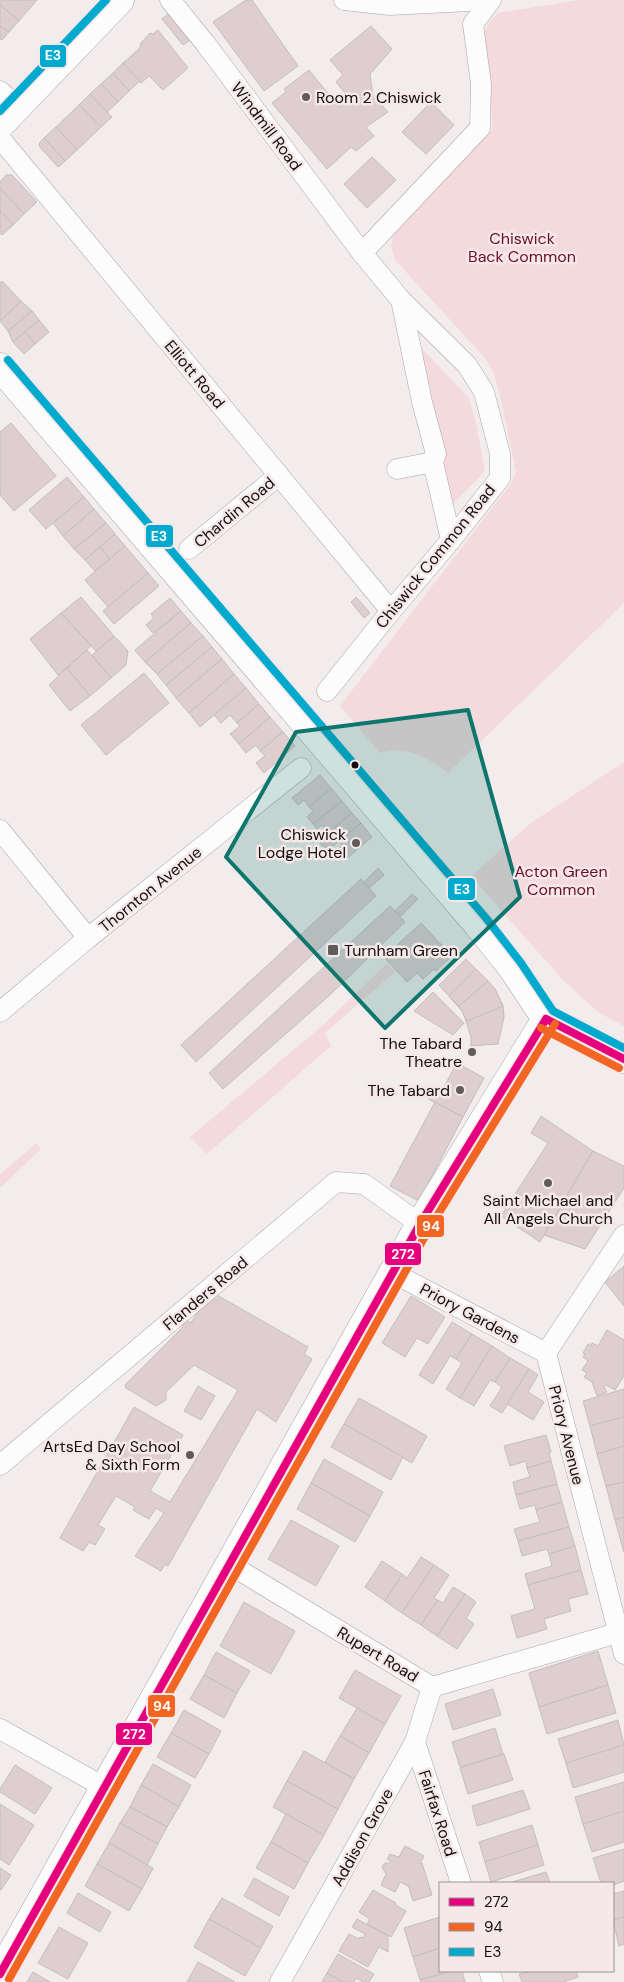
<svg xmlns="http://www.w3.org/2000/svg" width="624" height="1982" viewBox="0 0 624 1982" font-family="'DM Sans',sans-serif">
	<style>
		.green { fill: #f4d9dd }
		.building { fill: #dfced0; stroke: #c4bebf }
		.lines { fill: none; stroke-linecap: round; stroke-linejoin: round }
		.street-casing { stroke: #aaa4a5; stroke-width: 21 }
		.secondary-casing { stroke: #aaa4a5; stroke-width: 29 }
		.primary-casing { stroke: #aaa4a5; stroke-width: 29 }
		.street { stroke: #fdfcfc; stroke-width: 20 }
		.secondary { stroke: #fdfcfc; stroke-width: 28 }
		.primary { stroke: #fdfcfc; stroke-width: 28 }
		.bus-1-casing { stroke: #f6e8e9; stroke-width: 11 }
		.bus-2-casing { stroke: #f6e8e9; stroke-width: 11 }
		.bus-3-casing { stroke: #f6e8e9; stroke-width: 11 }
		.bus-1 { stroke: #e5007d; stroke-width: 8 }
		.bus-2 { stroke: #f26522; stroke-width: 8 }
		.bus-3 { stroke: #00a9ce; stroke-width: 8 }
		.marked { fill: #0f766e; fill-opacity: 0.2; stroke: #0f766e; stroke-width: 4; stroke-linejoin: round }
		.poi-dot { fill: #615c5c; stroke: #f6e8e9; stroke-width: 2 }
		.bus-dot { fill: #130e0f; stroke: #f6e8e9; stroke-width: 2 }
		.labels { text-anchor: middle; stroke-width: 5; stroke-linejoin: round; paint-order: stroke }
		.poi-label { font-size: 16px; fill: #130e0f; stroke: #f6e8e9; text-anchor: end }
		.street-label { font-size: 16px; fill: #130e0f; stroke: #f6e8e9 }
		.park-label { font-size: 16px; fill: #6b0e2c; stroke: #f6e8e9 }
		.line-badge { stroke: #f6e8e9; stroke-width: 2 }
		.badge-label { font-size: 14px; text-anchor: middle; font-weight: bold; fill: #fff }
	</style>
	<rect width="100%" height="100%" fill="#f2ecec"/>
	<!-- green -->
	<g class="green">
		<path d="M579,0H624V603L448,773C427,757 407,745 380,753L340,706L510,485L516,472L501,399L494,374L485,358L395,260L391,247L394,232L491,131L493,125L482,42L487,25L498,13Z"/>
		<path d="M421,348L469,398L477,428L485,471L449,508L442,453Z"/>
		<path d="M624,762V1026L598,1012L562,979L471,876L531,823Z"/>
		<path d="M387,963L395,972L325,1033L331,1046L207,1154L190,1137L322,1026Z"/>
		<path d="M36,1143L41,1149L0,1188V1175Z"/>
	</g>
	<!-- building -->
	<g class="building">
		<path d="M0,0H37L19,21L0,5Z"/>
		<path d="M246,0H252L298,66L264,91L213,22Z"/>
		<path d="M0,5L19,21L9,32L0,26Z"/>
		<path d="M169,13L190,40L183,45L162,19Z"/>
		<path d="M0,26L9,32L2,40L0,39Z"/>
		<path d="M371,26L392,49L370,74L373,96L388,112L366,127L374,136L356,151L351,147L327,169L272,103L286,92L284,89L309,70L339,107L350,99L336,82L343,75L330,60Z"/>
		<path d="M158,30L188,68L163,90L149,76L141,83L123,63L140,48L141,43L150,33L153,34Z"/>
		<path d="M123,63L140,81L129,91L113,73Z"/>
		<path d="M113,73L129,91L118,102L101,84Z"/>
		<path d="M101,84L118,102L107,112L90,94Z"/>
		<path d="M90,94L112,117L101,127L79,105Z"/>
		<path d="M431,102L454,125L426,154L402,132Z"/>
		<path d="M79,105L101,127L77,150L56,127Z"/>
		<path d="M56,127L77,150L65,161L44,138Z"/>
		<path d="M44,138L65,161L58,167L39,146L40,142Z"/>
		<path d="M372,157L396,180L367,208L344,184Z"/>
		<path d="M6,175H12L37,202L24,214L0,188V182Z"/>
		<path d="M0,188L24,214L13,225L0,210Z"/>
		<path d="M0,210L13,225L2,235L0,233Z"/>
		<path d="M2,281L21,301L0,321V283Z"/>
		<path d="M21,301L32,311L8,331L0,321Z"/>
		<path d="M32,311L39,320L13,342L8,331Z"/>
		<path d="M39,320L49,332L35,344L25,332Z"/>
		<path d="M25,332L35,344L24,354L13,342Z"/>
		<path d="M11,423L56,476L14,511L0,495V432Z"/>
		<path d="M67,477L84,497L46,529L29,510Z"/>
		<path d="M84,497L94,509L63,536L53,523Z"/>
		<path d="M94,509L106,523L74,549L63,536Z"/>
		<path d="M106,523L115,534L85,560L74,549Z"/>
		<path d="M115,534L125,546L110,559L100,547Z"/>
		<path d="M125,546L148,573L108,607L85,580Z"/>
		<path d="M100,547L110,559L95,571L85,560Z"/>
		<path d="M148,573L159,586L114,624L103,611Z"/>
		<path d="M81,597L114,636L96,651L61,613Z"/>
		<path d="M356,597L370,613L364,618L351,602Z"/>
		<path d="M170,598L181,611L153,633L146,625L154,618L151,614Z"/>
		<path d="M181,611L191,623L145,662L135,650Z"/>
		<path d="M61,613L91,646L58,675L30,639Z"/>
		<path d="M191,623L203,636L157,674L145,662Z"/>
		<path d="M114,636L128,651L126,665L111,678L92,655Z"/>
		<path d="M203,636L212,647L166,685L157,674Z"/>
		<path d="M212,647L222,659L176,698L166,685Z"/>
		<path d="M87,650L111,678L90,696L67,668Z"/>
		<path d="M222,659L234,674L189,713L176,698Z"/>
		<path d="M67,668L90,696L70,711L49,685Z"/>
		<path d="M144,673L169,703L106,755L81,725Z"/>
		<path d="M234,674L246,688L200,727L189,713Z"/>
		<path d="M246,688L259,704L237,723L230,715L221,723L214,715Z"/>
		<path d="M259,704L270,717L239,744L230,734L240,726L237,723Z"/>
		<path d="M270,717L283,732L260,751L256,745L246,753L239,744Z"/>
		<path d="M283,732L295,746L264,773L256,763L265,756L260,751Z"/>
		<path d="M320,775L331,788L309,807L304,800L298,805L292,798Z"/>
		<path d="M331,788L342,801L313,824L307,817L313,811L309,807Z"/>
		<path d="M342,801L352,813L328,833L322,825L317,829L313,824Z"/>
		<path d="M352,813L361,823L327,851L320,843L330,834L328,833Z"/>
		<path d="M361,823L372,837L346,859L338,849L342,846L339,842Z"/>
		<path d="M378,868L384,875L368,889L371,893L359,905L352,897L362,888L360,886Z"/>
		<path d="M361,879L376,896L196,1062L181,1045Z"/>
		<path d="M412,894L418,899L401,916L400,914L395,918L392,914Z"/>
		<path d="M390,906L405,922L331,994L223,1089L209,1073Z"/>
		<path d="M421,923L452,956L436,971L434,969L423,979L417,973L407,982L384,957Z"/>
		<path d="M466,959L495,989L503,1006L504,1017L498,1044L471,1046V1037L463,1012L439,985Z"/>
		<path d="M476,969L488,981L459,1006L449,996Z"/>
		<path d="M488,981L495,989L503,1006L467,1021L459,1006Z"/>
		<path d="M433,992L464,1023L453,1035L414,1011Z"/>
		<path d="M457,1063L484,1078L463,1117L428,1099L434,1088L441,1092Z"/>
		<path d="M435,1102L463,1117L419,1201L390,1186Z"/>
		<path d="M541,1116L593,1151L540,1242L501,1216L548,1143L531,1133Z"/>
		<path d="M593,1151L624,1166V1188L585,1249L544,1235Z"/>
		<path d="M624,1266V1306L605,1282Z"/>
		<path d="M210,1291L308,1347L304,1354L312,1359L276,1422L257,1409L168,1566L165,1564L161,1571L135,1556L164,1513L156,1508L149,1519L133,1510L135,1507L116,1496L98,1525L105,1529L95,1545L89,1542L83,1551L60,1538L134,1407L183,1435L150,1491L170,1502L238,1390L194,1365L166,1392V1400L156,1406L126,1388L125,1385L181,1329L186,1320L191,1323Z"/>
		<path d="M411,1296L445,1317L428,1344L417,1338L405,1357L382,1343Z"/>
		<path d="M452,1322L472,1334L456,1359L450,1356L433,1384L419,1375Z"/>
		<path d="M607,1330L624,1340V1376L615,1390L606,1385L604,1387L607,1392L597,1396L592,1382L584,1377L587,1373L582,1370L588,1361L583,1357L585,1354L583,1353L588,1344L591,1346L592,1343L598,1346Z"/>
		<path d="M472,1334L492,1346L460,1398L446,1389L462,1363L456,1359Z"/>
		<path d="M492,1346L510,1358L495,1382L490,1380L474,1406L460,1398Z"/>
		<path d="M510,1358L529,1369L502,1413L490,1406L502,1387L495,1382Z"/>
		<path d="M529,1369L538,1375L528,1392L544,1402L533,1420L507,1404Z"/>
		<path d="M198,1386L215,1396L201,1420L184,1411Z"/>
		<path d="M624,1389V1417L590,1426L583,1401Z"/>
		<path d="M359,1398L427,1436L412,1463L344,1424Z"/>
		<path d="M624,1417V1446L597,1454L590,1426Z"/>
		<path d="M344,1424L403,1457L391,1480L331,1447Z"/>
		<path d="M546,1435L551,1452L549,1453L551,1461L527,1468L526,1461L510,1466L504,1446Z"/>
		<path d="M624,1446V1482L606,1486L597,1454Z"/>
		<path d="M324,1459L383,1492L370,1516L311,1483Z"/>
		<path d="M551,1461L557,1484L516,1495L513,1482L530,1477L527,1468Z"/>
		<path d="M624,1482V1517L615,1520L606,1486Z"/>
		<path d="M311,1483L370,1516L355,1542L297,1509Z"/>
		<path d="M557,1484L562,1502L536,1510L535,1505L520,1509L516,1495Z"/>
		<path d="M562,1502L569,1527L518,1541L514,1529L540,1522L536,1510Z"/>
		<path d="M624,1517V1552L615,1520Z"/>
		<path d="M291,1520L339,1546L316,1586L268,1559Z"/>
		<path d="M569,1527L575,1546L549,1554L547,1549L522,1556L518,1541Z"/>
		<path d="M575,1546L581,1570L528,1585L525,1574L552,1566L549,1554Z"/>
		<path d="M421,1557L434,1565L402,1613L385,1601L402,1574L407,1578Z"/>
		<path d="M382,1561L402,1574L385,1601L365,1587Z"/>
		<path d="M434,1565L449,1575L434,1598L438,1600L421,1625L402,1613Z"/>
		<path d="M581,1570L588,1594L568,1599L571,1611L544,1619L547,1629L517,1638L511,1616L535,1609L528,1585Z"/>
		<path d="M453,1587L465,1594L437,1636L421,1625L438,1600L443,1603Z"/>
		<path d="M465,1594L476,1602L466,1618L474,1624L457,1649L437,1636Z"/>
		<path d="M244,1602L295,1631L271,1674L220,1646Z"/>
		<path d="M598,1651L608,1685L539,1707L529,1673Z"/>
		<path d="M216,1652L250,1671L237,1693L204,1675Z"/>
		<path d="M355,1670L401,1696L385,1724L339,1698Z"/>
		<path d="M204,1675L237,1693L224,1718L190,1699Z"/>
		<path d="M608,1685L616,1713L547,1734L539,1707Z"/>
		<path d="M493,1689L501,1715L453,1730L445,1704Z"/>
		<path d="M357,1708L385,1724L369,1753L340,1736Z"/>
		<path d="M184,1710L221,1731L209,1754L171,1733Z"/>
		<path d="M618,1720L624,1745L566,1763L558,1739Z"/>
		<path d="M495,1728L503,1754L460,1767L452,1742Z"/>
		<path d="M171,1733L209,1754L195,1778L157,1757Z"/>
		<path d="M340,1736L369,1753L354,1779L325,1762Z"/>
		<path d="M624,1745V1772L573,1788L566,1763Z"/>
		<path d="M304,1751L354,1779L338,1809L287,1781Z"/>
		<path d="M504,1754L513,1780L468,1794L460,1768Z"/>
		<path d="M153,1764L191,1785L179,1807L141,1785Z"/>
		<path d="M15,1765L52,1788L35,1814L0,1792V1789Z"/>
		<path d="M287,1781L338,1809L324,1835L273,1807Z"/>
		<path d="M624,1782V1811L583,1824L575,1797Z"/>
		<path d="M141,1785L179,1807L167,1827L130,1807Z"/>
		<path d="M523,1790L530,1809L477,1826L472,1806Z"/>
		<path d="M0,1804L34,1825L9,1865L0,1859Z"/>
		<path d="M130,1807L167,1827L158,1844L120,1823Z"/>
		<path d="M624,1811V1842L592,1852L583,1824Z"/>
		<path d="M286,1814L324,1835L308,1863L271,1842Z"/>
		<path d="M120,1823L158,1844L147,1865L109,1843Z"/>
		<path d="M532,1825L538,1845L485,1862L479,1842Z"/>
		<path d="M271,1842L308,1863L294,1889L256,1868Z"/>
		<path d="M109,1843L153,1868L142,1889L97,1864Z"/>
		<path d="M538,1845L544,1865L491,1882L485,1862Z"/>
		<path d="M405,1846L424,1856L420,1864L422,1863L432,1895L413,1901L408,1884V1886L400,1882L395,1892L381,1885L386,1874L382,1867L385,1863H390L391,1861L387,1859L390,1854L399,1857Z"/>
		<path d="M624,1849V1881L613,1885V1883H601L593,1858Z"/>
		<path d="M97,1864L142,1889L129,1911L85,1886Z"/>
		<path d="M0,1868L11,1875L1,1890H0Z"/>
		<path d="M546,1872L550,1883H509Z"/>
		<path d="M254,1878L289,1897L279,1916L244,1896Z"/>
		<path d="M373,1890L396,1903L395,1905L406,1911L391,1937L367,1924L370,1919L359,1912Z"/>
		<path d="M624,1891V1917L613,1920V1894Z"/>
		<path d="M78,1893L111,1912L100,1932L67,1913Z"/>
		<path d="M222,1898L273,1926L261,1948L209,1919Z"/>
		<path d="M440,1917V1948L413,1957L404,1928Z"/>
		<path d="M624,1917V1944L619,1946L613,1920Z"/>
		<path d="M209,1919L261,1948L245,1976L194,1947Z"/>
		<path d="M357,1919L388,1936V1952L379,1947L368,1967L339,1951L349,1934L359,1939L360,1937L363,1938L365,1934L352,1927Z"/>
		<path d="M59,1927L88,1943L68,1979L38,1963Z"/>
		<path d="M440,1948V1971H452L420,1980L413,1957Z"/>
		<path d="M338,1954L374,1974L369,1982H363L356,1978L354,1982H343L327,1973Z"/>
		<path d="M198,1962L235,1982H187Z"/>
		<path d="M452,1971H462L465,1982H421L420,1980Z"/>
		<path d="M531,1971H576L578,1977L563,1982H522L519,1974Z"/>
		<path d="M33,1972L50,1982H27Z"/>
		<path d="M327,1973L343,1982H322Z"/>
	</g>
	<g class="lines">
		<!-- street casing -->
		<g class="street-casing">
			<g id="street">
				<path d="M170,0L205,43L362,253L401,300L467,365L484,392L500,454V478L451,540L391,611L327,691"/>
				<path d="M344,0L390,5L490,0"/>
				<path d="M0,91L17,107"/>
				<path d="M0,138L391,611"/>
				<path d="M362,253L480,128L481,84L473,24L491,0"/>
				<path d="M401,300L422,402L436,454L433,462L451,540"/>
				<path d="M397,469L433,462"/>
				<path d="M189,549L279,475"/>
				<path d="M0,830L88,938"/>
				<path d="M0,1012L88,938L301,768"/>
				<path d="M624,1235L546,1353L624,1654"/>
				<path d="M393,1273L546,1353"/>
				<path d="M0,1465L336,1182L364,1184L420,1224"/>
				<path d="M229,1564L432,1687L624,1631"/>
				<path d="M0,1729L104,1787"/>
				<path d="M415,1742L461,1883"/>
				<path d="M489,1971L493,1982"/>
				<path d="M280,1982L415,1742L432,1687"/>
			</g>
		</g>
		<!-- secondary casing -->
		<g class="secondary-casing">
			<g id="secondary">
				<path d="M0,367L478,925L513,969L546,1019L624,1059"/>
				<path d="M0,1974L420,1224L546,1019"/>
			</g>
		</g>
		<!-- primary casing -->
		<g class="primary-casing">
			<path id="primary" d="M0,125L120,0"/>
		</g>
		<!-- street -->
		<use href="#street" class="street"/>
		<!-- secondary -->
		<use href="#secondary" class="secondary"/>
		<!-- primary -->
		<use href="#primary" class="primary"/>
		<!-- bus-1 casing -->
		<g class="bus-1-casing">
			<g id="bus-1">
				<path d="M546,1019L624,1059"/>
				<path d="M0,1974L420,1224L546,1019"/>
			</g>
		</g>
		<!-- bus-2 casing -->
		<g class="bus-2-casing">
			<g id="bus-2">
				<path d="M541,1028L619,1068"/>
				<path d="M9,1979L429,1229L555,1024"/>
			</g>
		</g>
		<!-- bus-3 casing -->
		<g class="bus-3-casing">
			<g id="bus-3">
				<path d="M0,111L106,0"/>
				<path d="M8,360L486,918L521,963L553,1011L624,1048"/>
			</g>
		</g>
		<!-- bus-1 -->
		<use href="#bus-1" class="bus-1"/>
		<!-- bus-2 -->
		<use href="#bus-2" class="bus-2"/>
		<!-- bus-3 -->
		<use href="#bus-3" class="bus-3"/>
	</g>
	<!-- marked area -->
	<path class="marked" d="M468,710L520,897L385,1028L226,857L296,732Z"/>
	<!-- markers -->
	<g class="poi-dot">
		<circle cx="306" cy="97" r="5"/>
		<circle cx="356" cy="843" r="5"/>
		<rect x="327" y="944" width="12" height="12" rx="2.5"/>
		<circle cx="472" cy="1052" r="5"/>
		<circle cx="460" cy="1090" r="5"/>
		<circle cx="548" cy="1183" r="5"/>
		<circle cx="190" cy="1455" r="5"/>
	</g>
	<circle class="bus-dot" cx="355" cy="765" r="4.5"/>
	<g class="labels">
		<!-- poi labels -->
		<g class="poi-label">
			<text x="316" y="103" text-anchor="start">Room 2 Chiswick</text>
			<text x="346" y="840">Chiswick<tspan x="346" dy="18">Lodge Hotel</tspan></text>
			<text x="344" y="956" text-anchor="start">Turnham Green</text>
			<text x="462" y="1049">The Tabard<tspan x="462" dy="18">Theatre</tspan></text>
			<text x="450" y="1096">The Tabard</text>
			<text x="548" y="1206" text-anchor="middle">Saint Michael and<tspan x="548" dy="18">All Angels Church</tspan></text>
			<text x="180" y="1452">ArtsEd Day School<tspan x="180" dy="18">&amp; Sixth Form</tspan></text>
		</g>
		<!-- street labels -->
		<g class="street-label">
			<text transform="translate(267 126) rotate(53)" y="6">Windmill Road</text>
			<text transform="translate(195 374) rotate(50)" y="6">Elliott Road</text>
			<text transform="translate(234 512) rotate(-40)" y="6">Chardin Road</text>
			<text transform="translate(435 556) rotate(-51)" y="6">Chiswick Common Road</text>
			<text transform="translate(150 889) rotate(-39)" y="6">Thornton Avenue</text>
			<text transform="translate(205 1293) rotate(-40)" y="6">Flanders Road</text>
			<text transform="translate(470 1313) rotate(28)" y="6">Priory Gardens</text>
			<text transform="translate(567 1435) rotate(76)" y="6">Priory Avenue</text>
			<text transform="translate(378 1654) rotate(31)" y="6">Rupert Road</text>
			<text transform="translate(438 1813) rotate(72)" y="6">Fairfax Road</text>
			<text transform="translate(362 1837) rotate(-61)" y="6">Addison Grove</text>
		</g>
		<!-- park labels -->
		<g class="park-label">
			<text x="522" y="244">Chiswick<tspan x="522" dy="18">Back Common</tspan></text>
			<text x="561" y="877">Acton Green<tspan x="561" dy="18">Common</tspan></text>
		</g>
	</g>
	<g class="line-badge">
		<rect x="39" y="44" width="28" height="24" rx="5" fill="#00a9ce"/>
		<rect x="145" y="524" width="29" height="24" rx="5" fill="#00a9ce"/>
		<rect x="447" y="877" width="29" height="24" rx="5" fill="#00a9ce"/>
		<rect x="416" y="1214" width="29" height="24" rx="5" fill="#f26522"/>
		<rect x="384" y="1242" width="38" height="24" rx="5" fill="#e5007d"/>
		<rect x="147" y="1694" width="29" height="24" rx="5" fill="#f26522"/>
		<rect x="115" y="1722" width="38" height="24" rx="5" fill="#e5007d"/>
	</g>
	<g class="badge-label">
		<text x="53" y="60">E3</text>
		<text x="159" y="541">E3</text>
		<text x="462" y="894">E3</text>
		<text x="431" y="1231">94</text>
		<text x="403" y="1259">272</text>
		<text x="162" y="1711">94</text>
		<text x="134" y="1739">272</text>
	</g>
	<!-- legend -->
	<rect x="439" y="1882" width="175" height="90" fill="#f6e8e9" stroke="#9b9192"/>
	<rect x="449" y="1898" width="25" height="8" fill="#e5007d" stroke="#9b9192"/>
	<text x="484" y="1907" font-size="15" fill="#130e0f">272</text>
	<rect x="449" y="1923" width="25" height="8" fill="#f26522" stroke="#9b9192"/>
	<text x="484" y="1932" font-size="15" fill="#130e0f">94</text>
	<rect x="449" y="1948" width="25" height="8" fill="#00a9ce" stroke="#9b9192"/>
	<text x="484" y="1957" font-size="15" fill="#130e0f">E3</text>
</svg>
